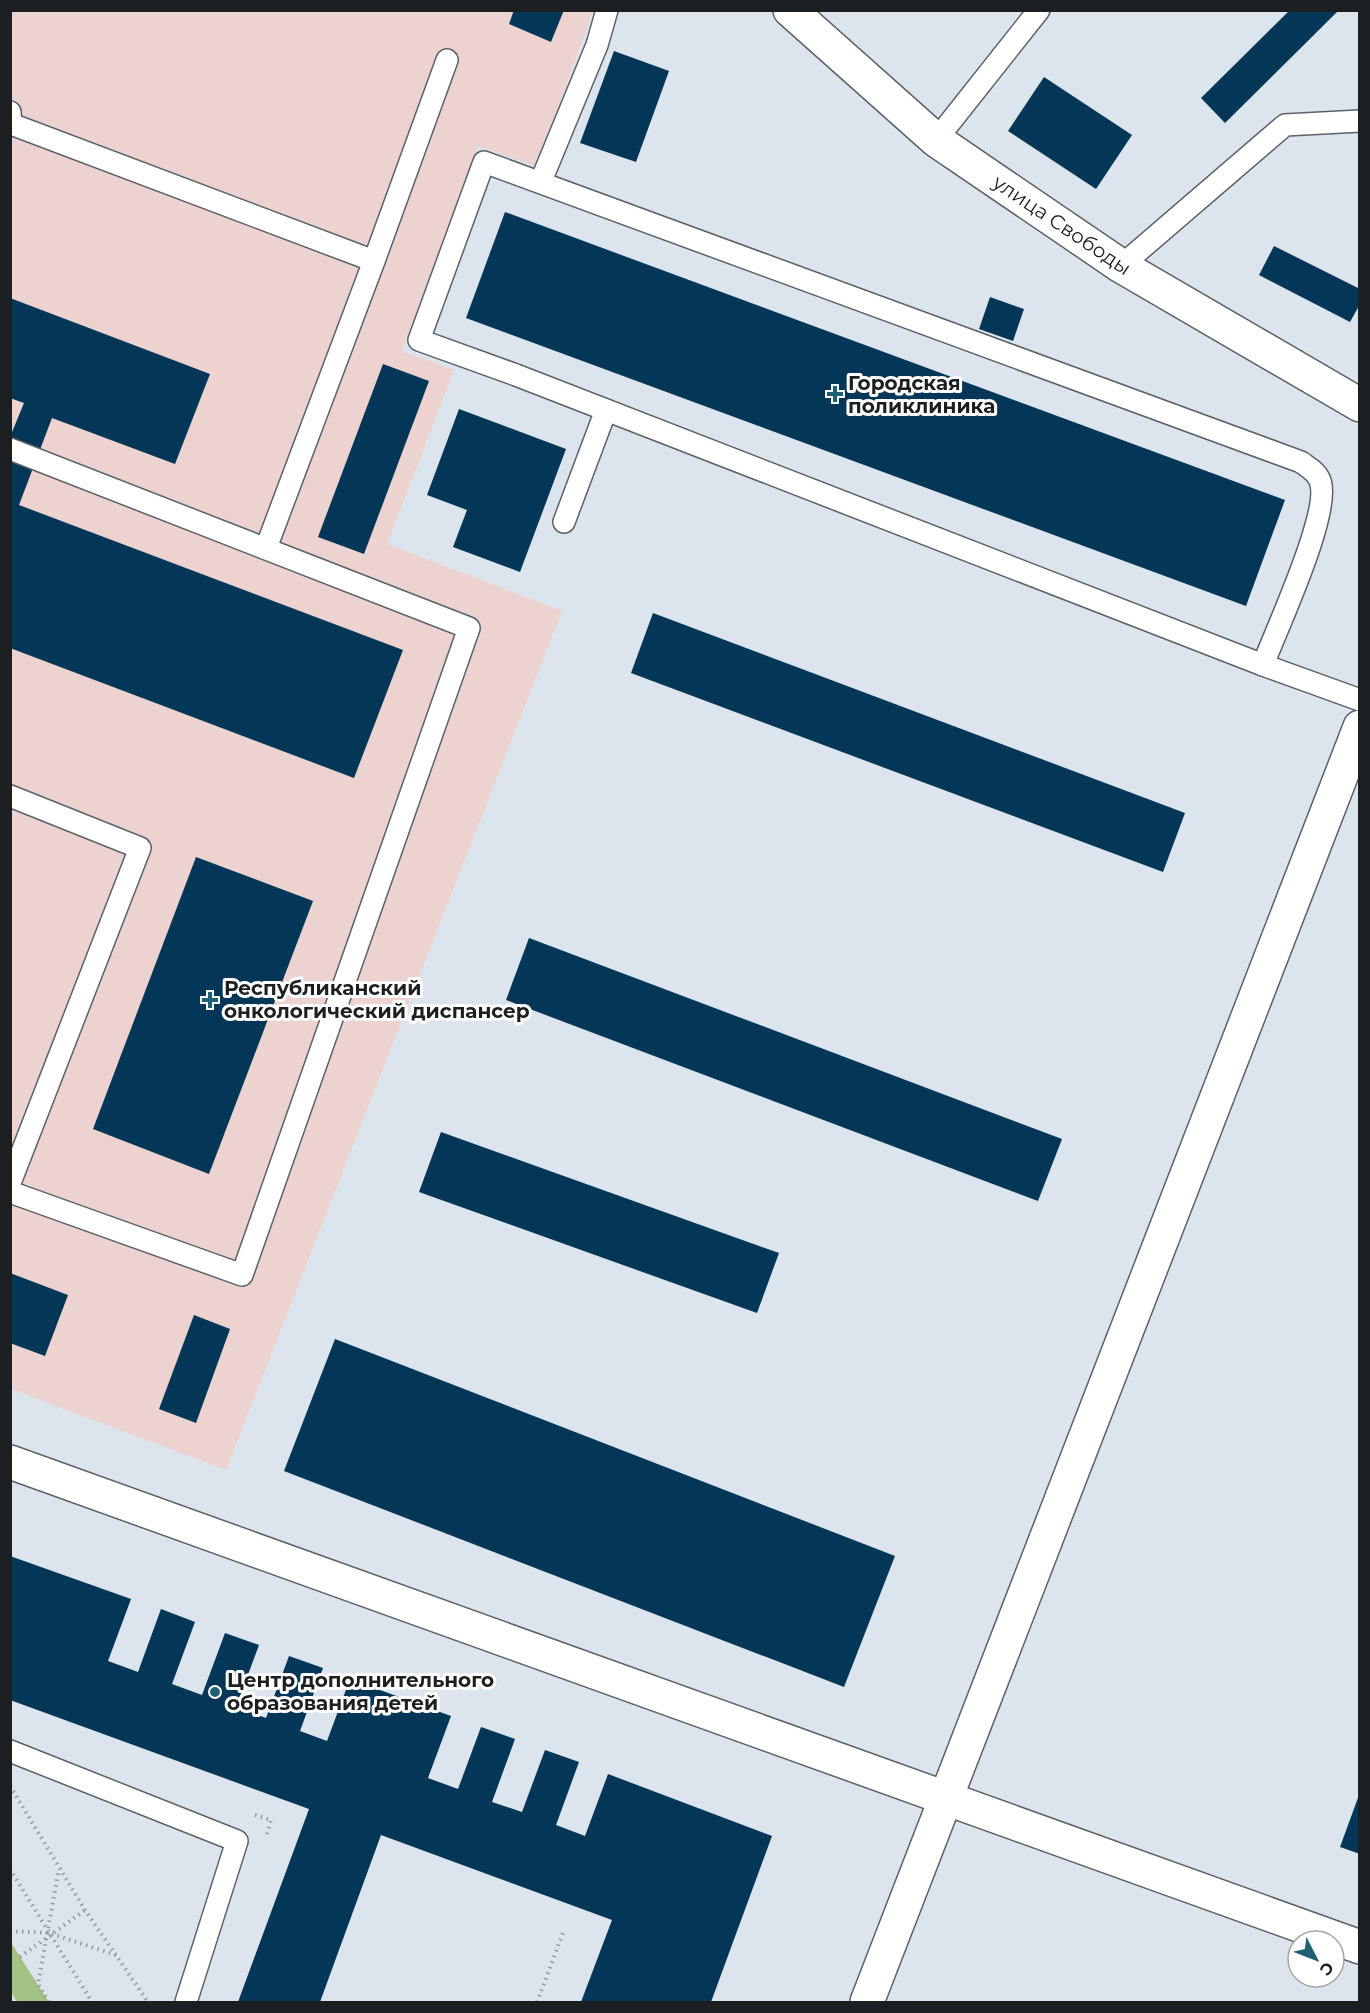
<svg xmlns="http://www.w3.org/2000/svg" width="1370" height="2013" viewBox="0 0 1370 2013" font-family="Montserrat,sans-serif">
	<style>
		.medical { fill: #edd3cf }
		.green { fill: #a4c184 }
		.building { fill: #033657 }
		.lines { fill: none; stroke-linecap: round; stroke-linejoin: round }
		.service-casing { stroke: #5a6168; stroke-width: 24 }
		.minor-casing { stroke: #5a6168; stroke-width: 36 }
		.path { stroke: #939aa0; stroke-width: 4; stroke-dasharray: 1.5 4.5; stroke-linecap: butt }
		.service { stroke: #fff; stroke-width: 21 }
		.minor { stroke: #fff; stroke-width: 33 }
		.poi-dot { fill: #1f6075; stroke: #fff; stroke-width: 2 }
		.labels { text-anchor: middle; stroke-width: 6; stroke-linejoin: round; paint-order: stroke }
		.street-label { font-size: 20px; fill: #1c1f22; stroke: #fff }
		.poi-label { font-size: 20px; font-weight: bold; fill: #1c1f22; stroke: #fff; text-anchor: start }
	</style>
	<rect width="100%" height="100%" fill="#dce5ed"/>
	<!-- medical -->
	<path class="medical" d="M10,11H593L537,167L478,146L402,351L454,370L387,544L562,611L226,1470L11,1389Z"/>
	<!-- green -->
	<path class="green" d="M10,1941L49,2002H17L11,1992Z"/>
	<!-- building -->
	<g class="building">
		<path d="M514,10H564L551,42L509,24Z"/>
		<path d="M1290,10H1339L1225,123L1201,98Z"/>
		<path d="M614,51L669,71L636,162L580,143Z"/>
		<path d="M1044,77L1132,135L1096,189L1008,131Z"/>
		<path d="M505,212L1285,500L1246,606L466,318Z"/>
		<path d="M1274,246L1360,289V304L1350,322L1259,275Z"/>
		<path d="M990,297L1024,309L1013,341L979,329Z"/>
		<path d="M10,298L210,374L175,464L52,418L19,505L403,650L354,778L10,648V437L24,403L10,398Z"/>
		<path d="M383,364L429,381L364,554L318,537Z"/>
		<path d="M459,409L566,449L520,572L453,547L467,510L427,495Z"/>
		<path d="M653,613L1185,813L1163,872L631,673Z"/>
		<path d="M196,857L313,901L209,1174L93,1129Z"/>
		<path d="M529,938L1062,1139L1038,1201L506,1000Z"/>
		<path d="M441,1132L779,1253L757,1313L419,1192Z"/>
		<path d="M10,1273L68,1295L45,1356L10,1343Z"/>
		<path d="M194,1315L230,1329L196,1423L159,1409Z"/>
		<path d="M335,1339L895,1556L844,1687L284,1471Z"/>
		<path d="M10,1556L131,1599L108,1661L138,1672L161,1609L195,1622L172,1684L202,1695L225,1633L259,1645L236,1707L266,1718L289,1656L323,1668L300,1731L327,1741L350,1679L451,1716L428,1778L458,1789L481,1727L515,1739L492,1802L522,1812L545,1750L579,1762L556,1825L585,1836L608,1774L772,1836L711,2002H581L612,1920L381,1835L320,2002H238L309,1809L10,1700Z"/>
		<path d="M1359,1795H1360V1854L1340,1847Z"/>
	</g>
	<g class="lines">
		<!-- service casing -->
		<g class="service-casing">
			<g id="service">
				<path d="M10,112L11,124L374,261L266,548"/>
				<path d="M936,140L1039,10"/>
				<path d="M484,162L1301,462C1309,468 1317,472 1320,481C1332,511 1276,630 1263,665L516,375L419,340Z"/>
				<path d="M541,181L597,45L607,10"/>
				<path d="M374,261L447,60"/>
				<path d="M1121,266L1285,125L1360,121"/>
				<path d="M10,449L469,628L242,1275L10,1192"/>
				<path d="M564,522L606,410"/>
				<path d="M1263,665L1360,700"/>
				<path d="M10,796L140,848L10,1183"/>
				<path d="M10,1751L237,1841L186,2002"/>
			</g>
		</g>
		<!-- minor casing -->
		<g class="minor-casing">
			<g id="minor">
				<path d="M790,10L936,140L1121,266L1360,405"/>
				<path d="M10,1462L1360,1947"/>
				<path d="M867,2002L1360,727"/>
			</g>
		</g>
		<!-- path -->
		<g class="path">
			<path d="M10,1786L85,1910L148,2002"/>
			<path d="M255,1815L271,1820L267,1834"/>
			<path d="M10,1869L92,2002"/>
			<path d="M10,1931L49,1933L116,1955"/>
			<path d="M20,1957L85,1910"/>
			<path d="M49,2002L38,1984L59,1869"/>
			<path d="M537,2002L563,1933"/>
		</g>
		<!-- service -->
		<use href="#service" class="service"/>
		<!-- minor -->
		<use href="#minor" class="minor"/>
	</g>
	<!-- markers -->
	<g class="poi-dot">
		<path d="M832 385h6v6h6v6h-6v6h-6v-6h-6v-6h6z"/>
		<path d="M207 991h6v6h6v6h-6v6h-6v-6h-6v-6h6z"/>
		<circle cx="215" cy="1692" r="6"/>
	</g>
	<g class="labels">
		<!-- street labels -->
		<g class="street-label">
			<text transform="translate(1062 225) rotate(34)" y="7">улица Свободы</text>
		</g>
		<!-- poi labels -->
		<g class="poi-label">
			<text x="848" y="390">Городская<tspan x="848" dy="23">поликлиника</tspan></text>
			<text x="224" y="995">Республиканский<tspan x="224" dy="23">онкологический диспансер</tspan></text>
			<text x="227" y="1687">Центр дополнительного<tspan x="227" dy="23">образования детей</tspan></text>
		</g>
	</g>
	<!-- border -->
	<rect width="1370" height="2013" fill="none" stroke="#1c1f22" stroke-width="24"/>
	<!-- north arrow -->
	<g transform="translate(1316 1959) rotate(132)"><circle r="28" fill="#ffffff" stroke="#a4a5a7" stroke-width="1.5"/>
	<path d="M0-4.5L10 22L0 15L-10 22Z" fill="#1f6075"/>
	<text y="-9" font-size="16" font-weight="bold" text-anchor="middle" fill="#1c1f22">С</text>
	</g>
</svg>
